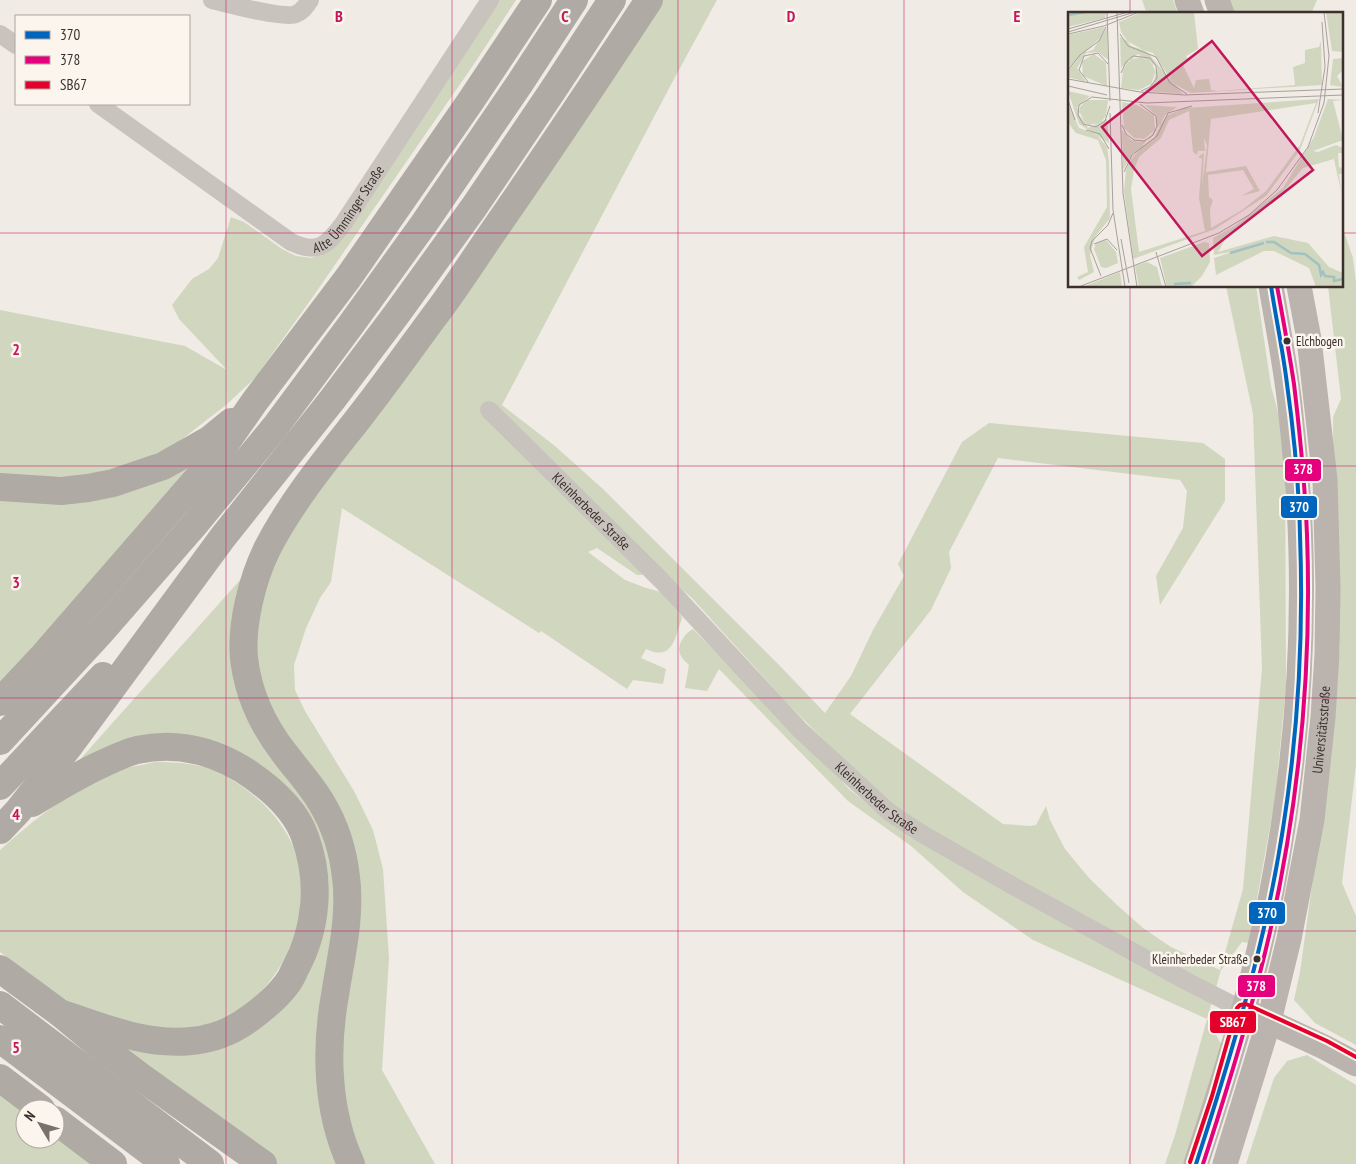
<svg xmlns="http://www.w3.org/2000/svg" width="1356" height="1164" viewBox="0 0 1356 1164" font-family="'PT Sans Narrow',sans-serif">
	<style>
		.green { fill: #d1d6bf }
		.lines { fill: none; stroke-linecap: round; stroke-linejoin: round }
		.street { stroke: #c9c3be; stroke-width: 18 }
		.secondary { stroke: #bab3ae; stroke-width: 25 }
		.highway { stroke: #afaaa4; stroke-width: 28 }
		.bus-1-casing { stroke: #fbf5ee; stroke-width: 8 }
		.bus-2-casing { stroke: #fbf5ee; stroke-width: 8 }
		.bus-3-casing { stroke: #fbf5ee; stroke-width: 8 }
		.bus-1 { stroke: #0065bd; stroke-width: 4 }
		.bus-2 { stroke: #e5007d; stroke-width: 4 }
		.bus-3 { stroke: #e4002b; stroke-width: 4 }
		.grid { fill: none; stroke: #c2185b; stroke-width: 1; stroke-opacity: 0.55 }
		.bus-dot { fill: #3b302b; stroke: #fbf5ee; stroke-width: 2 }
		.labels { text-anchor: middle; stroke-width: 5; stroke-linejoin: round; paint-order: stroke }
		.bus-label { font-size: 13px; fill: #3b302b; stroke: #fbf5ee; text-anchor: start }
		.street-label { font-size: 14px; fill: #3b302b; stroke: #fbf5ee }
		.inset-river { fill: none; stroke: #a1c2c1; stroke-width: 2.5 }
		.inset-road { fill: none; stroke: #a8a09b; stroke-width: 1 }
		.view { fill: #c2185b; fill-opacity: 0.15; stroke: #c2185b; stroke-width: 2.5 }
		.inset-edge { fill: none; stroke: #3b302b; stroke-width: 2.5 }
		.grid-label { font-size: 16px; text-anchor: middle; font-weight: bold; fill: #c2185b; stroke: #fbf5ee; stroke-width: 5; stroke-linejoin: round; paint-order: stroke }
		.line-badge { stroke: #fbf5ee; stroke-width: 2 }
		.badge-label { font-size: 14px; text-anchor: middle; font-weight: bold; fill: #fff }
	</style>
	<rect width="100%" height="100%" fill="#f0ebe5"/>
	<!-- green -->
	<g class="green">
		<path d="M499,0H516L472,67L312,298L255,378L226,405L177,443L145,459L119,467L86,475L25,479L0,475V310L185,346L227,370L179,319L172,305L192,279L209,269L218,258L231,217L244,222L282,249L296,256L312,258L328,250L414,129Z"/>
		<path d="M662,0H717L674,79L502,405L555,446L604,490L780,666L825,713L851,676L873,630L904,576L898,564L962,442L989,423L1203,443L1225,459V501L1160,605L1156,576L1183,528L1187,491L1180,480L998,458L949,552L951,568L931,610L850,714L1003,824L1030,826L1036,825L1046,806L1050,820L1065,849L1089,878L1117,905L1143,928L1171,947L1220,970L1243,889L1262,668L1253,414L1226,286H1256L1271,386L1282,427L1285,443L1286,686L1275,799L1249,943L1242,942L1221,970L1207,1019L1224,1049L1185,1164H1165L1175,1135L1207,1019L1033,940L963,892L911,846L848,801L719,669L707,691L685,688L689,665C686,662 682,659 681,656C675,646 685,633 693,629L837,775L848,788L884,818L875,791L788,704L691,597L649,562L642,575H637L597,548L588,552L625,580L646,588L661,592L681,615L682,618C675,637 673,662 646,649L641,658L666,669L663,684L633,680L627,689L541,631L539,633L342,508L331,582L320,598L306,628L294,665L295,690L305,711L354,791L373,830L383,869L389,958L382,1070L435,1164H362L350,1129L339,1062L357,923L290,741L276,723L257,672L255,624L280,547Z"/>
		<path d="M1142,0H1173L1178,14H1147Z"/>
		<path d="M1227,0H1317L1311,14H1231Z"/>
		<path d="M1342,226L1353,258L1356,282V765L1342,883L1356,916V1045L1315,1023L1294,1000L1300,972L1326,785L1340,649L1334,549L1333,417L1341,399L1328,286H1342Z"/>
		<path d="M196,461L58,620L0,684V496Z"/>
		<path d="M249,570L235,633L309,801L337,874L342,1164H277L118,1045L162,1050L285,996L322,876L233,753L75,765Z"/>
		<path d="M155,762C174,762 193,763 211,769C226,775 241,785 253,795C307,839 316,901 283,961C268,989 243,1012 213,1022C198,1028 181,1028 165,1028C156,1027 147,1028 138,1027C129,1025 119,1021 109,1018C102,1016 94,1015 87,1012C58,997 27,972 0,952V850C35,819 71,789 114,772C127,767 142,765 155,762Z"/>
		<path d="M1307,1055L1356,1085V1164H1246L1274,1078L1287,1061Z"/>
		<path d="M0,1091L25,1110V1139H55V1133L97,1164H0Z"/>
	</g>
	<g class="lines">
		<!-- street -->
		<g class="street">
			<path d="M212,0C228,4 284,19 296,14C303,11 306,6 310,0"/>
			<path d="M0,34L16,45"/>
			<path id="s1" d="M98,104L291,242C318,255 327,245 343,224L490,0"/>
			<path id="s2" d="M489,410L661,580L800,730L889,812L919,832L1006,882L1188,982L1243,1010"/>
		</g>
		<!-- secondary -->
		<g class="secondary">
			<path d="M1187,0L1192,14"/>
			<path d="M1217,0L1222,14"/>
			<path d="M1255,1015L1324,1047L1356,1064"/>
			<path d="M1196,1164C1225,1076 1253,987 1271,896C1293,784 1304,668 1301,553C1300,507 1296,461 1291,415C1287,372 1278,329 1271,286"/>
			<path id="s3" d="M1225,1164L1269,1021L1289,939L1312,820L1323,717L1327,654L1328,587L1325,480L1309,339L1299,286"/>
		</g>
		<!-- highway -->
		<g class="highway">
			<path d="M0,487L61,491L88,488L113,483L163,466L209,440L231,422"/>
			<path d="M0,702L44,655L216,457L255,401L348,278L470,102L538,0"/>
			<path d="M0,741L99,634L194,525L275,427L350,326L423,225L520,83L574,0"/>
			<path d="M0,786L103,676"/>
			<path d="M32,803C55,789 78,775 102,764C113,759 125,753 137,750C174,742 210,750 242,769C267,785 295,808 305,837C321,880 317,929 295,969C293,974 290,980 286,985C277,997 265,1007 253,1016C235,1030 215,1039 191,1041C145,1046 103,1027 60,1013"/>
			<path d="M0,830L18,811L70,745L223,537L332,400L396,315L474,207L553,90L612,0"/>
			<path d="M0,969L60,1013L95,1042L141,1077L263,1164"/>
			<path d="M0,1005L210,1164"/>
			<path d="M0,1039L166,1164"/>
			<path d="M0,1078L41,1109"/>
			<path d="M55,1120L113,1164"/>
			<path d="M351,1164C327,1112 325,1051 335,995C341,956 351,917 346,877C343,850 335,825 321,802C311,785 297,770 285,754C263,726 248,694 244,658C241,624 252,580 267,549C291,502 325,461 358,419C384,386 408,352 433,318C456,288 476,256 497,226C549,151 599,76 649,0"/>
		</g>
		<!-- bus-1 casing -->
		<g class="bus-1-casing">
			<path id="bus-1" d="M1196,1164C1221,1087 1245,1010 1263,932C1293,802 1305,668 1300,535C1299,485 1294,434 1287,384C1283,351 1276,319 1271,286"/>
		</g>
		<!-- bus-2 casing -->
		<g class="bus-2-casing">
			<path id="bus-2" d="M1203,1164C1228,1087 1252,1010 1270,932C1299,802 1312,668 1307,535C1305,485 1300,434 1294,384C1289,351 1283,319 1277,286"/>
		</g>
		<!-- bus-3 casing -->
		<g class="bus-3-casing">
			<path id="bus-3" d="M1190,1162L1212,1096L1237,1008L1240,1005L1246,1004L1327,1041L1356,1057"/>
		</g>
		<!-- bus-1 -->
		<use href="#bus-1" class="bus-1"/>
		<!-- bus-2 -->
		<use href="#bus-2" class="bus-2"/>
		<!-- bus-3 -->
		<use href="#bus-3" class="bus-3"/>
	</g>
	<!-- grid -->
	<path class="grid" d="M226,0V1164M452,0V1164M678,0V1164M904,0V1164M1130,0V14M0,233H1070M1342,233H1356M1130,286V1164M0,466H1356M0,698H1356M0,931H1356"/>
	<!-- markers -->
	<g class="bus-dot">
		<circle cx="1287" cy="341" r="4.5"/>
		<circle cx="1257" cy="959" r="4.5"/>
	</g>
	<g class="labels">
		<!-- bus labels -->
		<g class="bus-label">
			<text x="1296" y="346">Elchbogen</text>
			<text x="1248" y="964" text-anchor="end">Kleinherbeder Straße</text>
		</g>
		<!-- street labels -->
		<g class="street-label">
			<text dy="5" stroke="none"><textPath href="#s1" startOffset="314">Alte Ümminger Straße</textPath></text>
			<text dy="5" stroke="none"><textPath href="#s2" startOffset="144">Kleinherbeder Straße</textPath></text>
			<text dy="5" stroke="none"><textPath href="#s3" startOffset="446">Universitätsstraße</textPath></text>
			<text dy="5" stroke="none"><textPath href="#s2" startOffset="549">Kleinherbeder Straße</textPath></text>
		</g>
	</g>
	<!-- overview -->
	<g transform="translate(1068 12)">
		<rect width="275" height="275" fill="#f0ebe5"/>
		<path d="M0,0H38L37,6L0,15ZM74,0H126L130,37L118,44L120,48L114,51L126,76L128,68L141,67L143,78L149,79L227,73L225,55L237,51V38L251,35L253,29L254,73L123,81L106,72L85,41L63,34L53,20L51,10ZM258,0H275V40L264,39ZM37,15L32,26L0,56V23ZM39,16L40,48L30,40L18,41L9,56L18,70L0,65V59L15,41L25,38ZM52,25L79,40L115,82L76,79L82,76L89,55L70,42L53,56ZM26,42L38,51L39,74L15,64L14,49ZM73,45L84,51L88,62L85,71L71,78L53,76L55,58L61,48ZM275,46V58L269,64L275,75L262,73L265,47ZM0,79L22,84L9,95L20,116L39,107L41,131L11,112ZM251,87L232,138L198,184L147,217L65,247L56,179L58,158L61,150L100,103L117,96ZM248,91L232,133L198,179L174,198L143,216L142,197L145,188L141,185L140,163L175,158L186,177L173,184L192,179L178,154L138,160L143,107ZM121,99L125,140L129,143L130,139H137L136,126L139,133L134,174L136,141L130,145L134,147L131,186L137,219L71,240L63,177L66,158L71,145L93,126L101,108ZM260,87L275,88L265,89L275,128L245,139L250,140L268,133L275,136V141H270L271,155L275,156V162H271L273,180L266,147L235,156L209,187L160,222L150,240L206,224L240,231L261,255L275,261V275H248L241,256L206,239H196L148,263L146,246L167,239L146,243L145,226L168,213L215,176L246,125ZM19,88H40L38,104L32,111L20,113L11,103L12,95ZM54,90L69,93L86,103L87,118L76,127L66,126L56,116ZM0,91L11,116L28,122L39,135L41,150L42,206L27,225L22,243L26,260L11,268L9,265L20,260L16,235L39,195L38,148L30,128L8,121L4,116L0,110ZM77,93L109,95L97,103L86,126L64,142L55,158L54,118L63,128L71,130L82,127L89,118V104ZM38,228L48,240L50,251L38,256L33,255L26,237L28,231ZM136,230L141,231L142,250L134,264L123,275H99L92,246ZM79,250L89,255L94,275H71L67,254ZM52,260L54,275H15Z" fill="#d1d6bf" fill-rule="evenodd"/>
		<path class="inset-river" d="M0,3L18,0M198,230H206L223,241L237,242L251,253L253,263L255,260L257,264L266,265V269L275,267M162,241L196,231M106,272L123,271"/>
		<path class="inset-road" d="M39,0L42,89M49,0L55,181L69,275M0,17L60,0M0,20L67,0M0,22L36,14L71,0M52,22L60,34L88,45L102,71L119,82M0,58L12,43L31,29L38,15M53,61L58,50L65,44L82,46L88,54L89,66L82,75L73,79M0,67L72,80L117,83L275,77M20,70L11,58L16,44L30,41L40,52M0,74L39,83M0,88L7,108M42,94L37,109L28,115L15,112L10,103L11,93L24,85L79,91L275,83M42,101L45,198L57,275M250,101L257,55L254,10M54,113L58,122L66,128L76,129L85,123L89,114L88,104L72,92M18,118L32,122L41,137M56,160L64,143L89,124L100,101L124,94M53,227L61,271M26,232L39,227L49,238M88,240L98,275M33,264L22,236L24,229L40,213L45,201M13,274L151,221L181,203L209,178L240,135L256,91L261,44L256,0"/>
		<path class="view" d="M144,29L245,158L134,244L34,115Z"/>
		<rect width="275" height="275" class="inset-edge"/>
	</g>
	<g class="grid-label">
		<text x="339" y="22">B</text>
		<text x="565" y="22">C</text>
		<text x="791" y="22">D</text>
		<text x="1017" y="22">E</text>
		<text x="16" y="355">2</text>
		<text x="16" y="588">3</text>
		<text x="16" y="820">4</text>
		<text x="16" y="1053">5</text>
	</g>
	<g class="line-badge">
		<rect x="1284" y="458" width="38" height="24" rx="5" fill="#e5007d"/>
		<rect x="1280" y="495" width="38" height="24" rx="5" fill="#0065bd"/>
		<rect x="1248" y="901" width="38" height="24" rx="5" fill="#0065bd"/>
		<rect x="1237" y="974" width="39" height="24" rx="5" fill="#e5007d"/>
		<rect x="1209" y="1010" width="48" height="24" rx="5" fill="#e4002b"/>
	</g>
	<g class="badge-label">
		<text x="1303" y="474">378</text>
		<text x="1299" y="512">370</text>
		<text x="1267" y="918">370</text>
		<text x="1256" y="991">378</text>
		<text x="1233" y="1027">SB67</text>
	</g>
	<!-- legend -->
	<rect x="15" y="15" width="175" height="90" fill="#fbf5ee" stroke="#aea6a0"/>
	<rect x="25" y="31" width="25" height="8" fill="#0065bd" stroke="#aea6a0"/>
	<text x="60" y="40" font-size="15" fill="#3b302b">370</text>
	<rect x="25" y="56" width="25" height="8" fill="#e5007d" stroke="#aea6a0"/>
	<text x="60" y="65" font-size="15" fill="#3b302b">378</text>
	<rect x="25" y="81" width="25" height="8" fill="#e4002b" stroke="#aea6a0"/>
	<text x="60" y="90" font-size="15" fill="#3b302b">SB67</text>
	<!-- north arrow -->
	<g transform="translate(40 1124) rotate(308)"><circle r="24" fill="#fbf5ee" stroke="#aea6a0"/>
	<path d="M0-4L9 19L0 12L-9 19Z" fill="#7a716c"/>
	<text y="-8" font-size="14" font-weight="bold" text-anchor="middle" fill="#3b302b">N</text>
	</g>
</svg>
